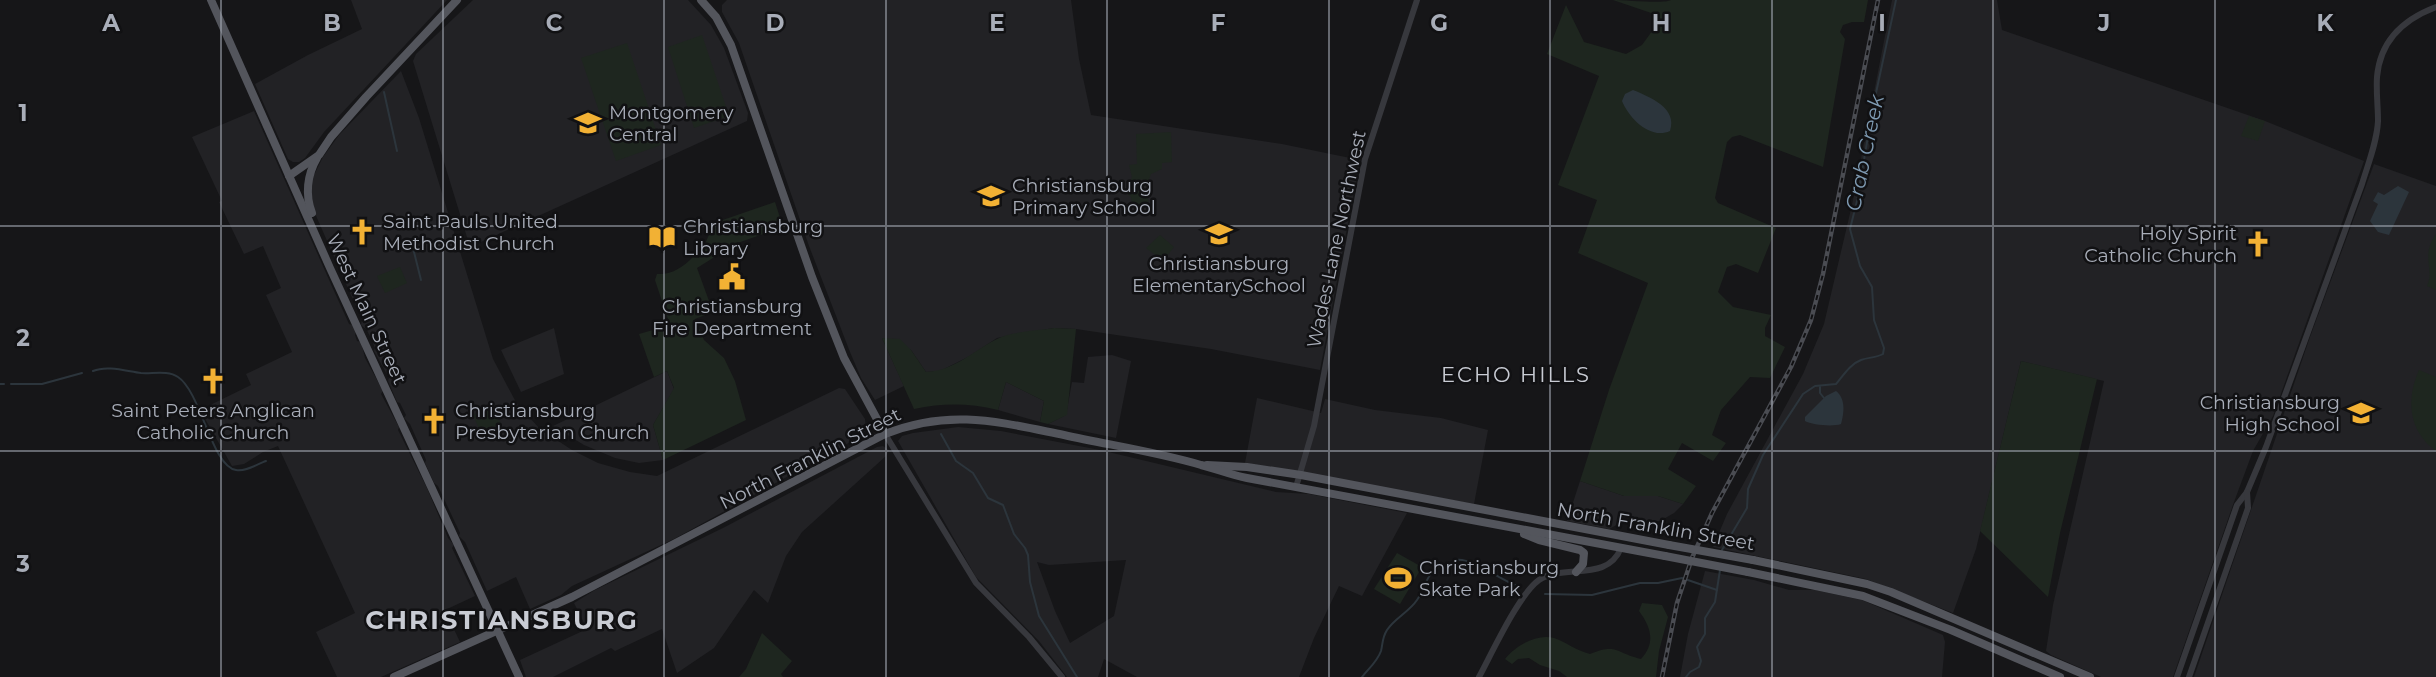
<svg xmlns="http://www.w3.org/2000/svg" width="2436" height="677" viewBox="0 0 2436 677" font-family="Montserrat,sans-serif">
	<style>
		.built { fill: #222225; fill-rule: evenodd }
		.green { fill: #1e261f }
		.water { fill: #2c353c }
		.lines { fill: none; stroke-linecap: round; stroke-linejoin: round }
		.stream { stroke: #2c353c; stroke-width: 2 }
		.minor { stroke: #37383d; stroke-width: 6 }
		.major { stroke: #53555c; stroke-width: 8 }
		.rail-casing { stroke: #4a4c52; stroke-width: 4.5 }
		.rail { stroke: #111113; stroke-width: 2; stroke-dasharray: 5; stroke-linecap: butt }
		.major-bridge { stroke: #53555c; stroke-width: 8 }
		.grid { fill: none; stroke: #a8adb8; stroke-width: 2; stroke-opacity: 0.55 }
		.labels { text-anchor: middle; stroke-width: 5; stroke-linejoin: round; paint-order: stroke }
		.poi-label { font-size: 19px; fill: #a8adb8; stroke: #111113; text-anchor: start }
		.street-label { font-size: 19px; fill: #a8adb8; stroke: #111113 }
		.water-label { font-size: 21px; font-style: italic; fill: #7f9bb3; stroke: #111113 }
		.neighbourhood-label { font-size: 21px; letter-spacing: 2px; fill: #c9ccd4; stroke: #111113 }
		.district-label { font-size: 26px; font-weight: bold; letter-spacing: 2px; fill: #c9ccd4; stroke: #111113 }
		.grid-label { font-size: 23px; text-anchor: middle; font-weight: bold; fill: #a8adb8; stroke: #111113; stroke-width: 5; stroke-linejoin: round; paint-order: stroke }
	</style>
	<rect width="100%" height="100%" fill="#161618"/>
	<!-- built -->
	<g class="built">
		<path d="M351,0H447L324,132L305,158L299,162H293L288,159L255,84L308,55L362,29Z"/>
		<path d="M473,0H688L711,25L724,48L748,113L747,121L470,247L413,61L416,54Z"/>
		<path d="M727,0H1071L1079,59L1091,115L1282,144L1360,160L1320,370L1211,349L1076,329L1054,328L997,338L970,356L940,371L926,372L911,350L882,338L904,386L875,400L861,378L850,352L809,246L739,43L722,12V5Z"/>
		<path d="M1892,0H1997L2002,30L2265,121L2364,161L2273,416L2253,451L2234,502L2173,677H2101L2051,655L2046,651L2053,605L2104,381L2021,361L1976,549L1953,613L1866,579L1713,547L1727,514L1803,374L1824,324L1852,205Z"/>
		<path d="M401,71L419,118L493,359L517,404L540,429L572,450L598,463L630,472L657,476L839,388L845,389L865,419L866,429L863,435L674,539L572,586L561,595L530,609L516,577L487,591L465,542L459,536L460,533L438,486L434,483L425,463L426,460L410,424L404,418L406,415L400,403L397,402L388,381L389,378L374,351L375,348L367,330L361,325L362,320L313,209L310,188L314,175L323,157L339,135Z"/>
		<path d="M254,111L334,291L349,324L352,325L356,332L355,335L357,341L361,342L365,358L383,391L381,394L399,427L398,430L427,488L448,538L454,545L452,548L475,596L445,610L460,642L381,677H337L316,632L355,613L278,446L263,452L244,464L232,466L200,410L251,385L246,374L292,352L266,295L281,288L263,246L244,254L219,202L222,201L192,137Z"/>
		<path d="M2374,164L2436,186V677H2194L2310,337Z"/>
		<path d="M554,328L564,374L521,392L501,350Z"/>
		<path d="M1112,355L1131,361L1116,438L1048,424L1066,415L1072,382L1084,383L1088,357Z"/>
		<path d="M667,371L674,389L653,425L663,460L639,463L615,458L584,445L553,426Z"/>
		<path d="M1006,382L1044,401L1040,422L998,410Z"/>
		<path d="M1257,398L1321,413L1325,399L1375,410L1441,418L1488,430L1474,504L1245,463Z"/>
		<path d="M958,427L1001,431L1100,450L1276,492L1309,494L1407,513L1362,596L1339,586L1314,638L1299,677H1137L1104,659L1098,677H1067L1039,641L976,577L898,441L902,436L913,433ZM1126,560L1114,616L1070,643L1055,611L1037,562L1049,565Z"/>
		<path d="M883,446L889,450L886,456L802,532L786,556L768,603L754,590L714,648L677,673L662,629L615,651L611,648L553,677H526L520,660L587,629L574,603L595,590L723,528L877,447Z"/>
		<path d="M1580,481L1624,496H1658L1683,504L1674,513L1660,521L1622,522L1609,529L1567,521Z"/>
		<path d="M1705,571L1754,580L1789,590H1815L1862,600L1943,635L1945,642L1942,677H1680L1688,634Z"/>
	</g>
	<!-- green -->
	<g class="green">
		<path d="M1613,0C1626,0 1664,4 1671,0H1868L1864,22H1852L1843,25L1840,32L1845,39L1823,167L1740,135L1732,137L1727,142L1715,198L1718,203L1776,228L1758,273L1736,264L1727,267L1718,292L1733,307L1771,315L1765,328V336L1785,347L1770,378L1750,377L1721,410L1712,435L1726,443L1713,461L1682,443L1668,469L1696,486L1683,504L1658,496H1624L1580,481L1609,390L1648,283L1578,253L1597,200L1558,185L1599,76L1547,54L1566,5L1584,42L1626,54L1642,45L1658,23L1657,15Z"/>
		<path d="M702,35L729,116L694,128L668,47Z"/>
		<path d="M627,43L661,145L616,161L581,58Z"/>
		<path d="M2249,116L2265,121L2258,141L2241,136Z"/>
		<path d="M1171,132L1172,162L1162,163V169L1151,174L1148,182L1141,179L1135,190L1142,193L1143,191L1147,193L1149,205L1144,207L1143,211L1132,207L1131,197L1126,193L1127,190L1132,189L1129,184L1132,177L1129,165L1137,164L1136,134Z"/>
		<path d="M775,202L783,227L729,246L721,253L697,268L713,312L695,319L704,340L724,358L735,381L746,420L663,460L653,425L674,388L667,371L654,377L639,334L670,325L655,280L657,274C672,275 683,267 693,257L699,258L714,223Z"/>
		<path d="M2436,234V290L2427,286C2435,268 2420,257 2436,234Z"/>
		<path d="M1160,235L1174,247L1163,261L1146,248Z"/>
		<path d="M400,267L407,283L385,293L377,276Z"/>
		<path d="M1054,328L1076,329L1067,415L1048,424L1040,422L1044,401L1006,382L998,410C968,403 944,403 914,409L882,338L900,339L911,350L926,372C953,371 972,352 995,340C1011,331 1036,331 1054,328Z"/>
		<path d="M2021,361L2097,379L2060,533L2048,597L1980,531Z"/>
		<path d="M2419,370L2436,377V451C2408,431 2406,399 2419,370Z"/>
		<path d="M493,406L501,424L481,433L473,415Z"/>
		<path d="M1397,553L1422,567L1400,604L1374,589Z"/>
		<path d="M1642,603L1662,605L1668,617L1659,651L1656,677H1567L1559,671L1540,665L1529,658L1518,659L1512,664L1505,659C1515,646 1537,633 1554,638C1566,642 1577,651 1590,654C1618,643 1615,653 1641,659C1656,643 1651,627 1639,611Z"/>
		<path d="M762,633L792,661L781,674L783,677H739L746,669Z"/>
	</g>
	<!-- water -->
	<g class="water">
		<path d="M1633,90C1650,97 1678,108 1670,131C1650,140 1629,118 1622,101L1625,94Z"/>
		<path d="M2398,186L2409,192L2389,235L2378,232L2370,221L2378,204L2373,201L2378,192L2384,195Z"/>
		<path d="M1836,391C1846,399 1844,413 1841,424C1833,427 1812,425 1805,421V417L1826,396Z"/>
	</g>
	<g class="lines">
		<!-- stream -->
		<g class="stream">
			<path d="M384,92L397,151"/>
			<path d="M411,240L421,280"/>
			<path d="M93,371C107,365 126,371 141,373C152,374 168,370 178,377C201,392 212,467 236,470C246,472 257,464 266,461"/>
			<path d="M0,384H4"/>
			<path d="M11,384H42L82,373"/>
			<path d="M1820,387V393L1824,398"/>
			<path d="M941,434L956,461L973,473L988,498L1003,505L1014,534L1025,548L1028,555L1030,582L1039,616L1077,677"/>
			<path d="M1722,550L1747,508L1748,489L1763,455L1803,394L1815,386L1836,384C1843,376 1850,364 1861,360C1869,357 1876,358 1883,354L1884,348L1874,320L1872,287L1860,266L1850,229L1857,201L1873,107L1896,0"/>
			<path d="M1457,560C1471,558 1500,579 1515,585"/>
			<path d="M1545,594L1592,595L1640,583H1658L1682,578L1717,590"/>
			<path d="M1362,677C1369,668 1377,662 1381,651C1383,643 1382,638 1387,630C1395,618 1409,612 1417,600C1426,587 1426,573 1441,565"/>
			<path d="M1686,677L1690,672L1699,667L1701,661L1697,647L1705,634V618L1715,602L1720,570"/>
		</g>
		<!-- minor -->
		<g class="minor">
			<path d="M885,434L976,583L1029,637L1062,677"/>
			<path d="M1296,487L1314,426L1365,159L1417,0"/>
			<path d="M1479,677C1492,653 1519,594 1539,580C1564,563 1607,583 1621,548"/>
			<path d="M2177,677L2237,505L2247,492L2266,447L2362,184C2368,164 2377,142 2378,121C2378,106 2376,92 2377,77C2380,41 2404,19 2436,7"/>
			<path d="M2189,677L2248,508L2247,492"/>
		</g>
		<!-- major -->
		<g class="major">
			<path d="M211,0L330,268L519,677"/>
			<path d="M701,0L716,17L731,45L812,277L844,358L885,434"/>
			<path d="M289,176L319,155L331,137L366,97L457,0"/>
			<path d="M312,213C305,195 307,175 317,158"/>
			<path d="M1207,465L1247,467L1301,475L1669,545"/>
			<path d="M1524,534L1539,540L1580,550L1584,553L1583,564L1576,572"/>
			<path d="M1753,560L1867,584L1891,592L2090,677"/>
			<path d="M1748,572L1863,596L1951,630L2060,677"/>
			<path d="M394,677L572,597L885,434C950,408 999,422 1064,435C1109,445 1157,452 1201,465C1217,469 1231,475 1247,478L1665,556"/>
		</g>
		<!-- rail casing -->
		<g class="rail-casing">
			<path id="rail" d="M1662,677L1677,603L1692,558L1712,513L1791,367L1811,320L1823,274L1878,0"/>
		</g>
		<!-- rail -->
		<use href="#rail" class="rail"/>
		<!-- major-bridge -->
		<g class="major-bridge">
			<path d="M1669,545L1753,560"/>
			<path d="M1665,556L1748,572"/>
		</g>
	</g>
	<!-- grid -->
	<path class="grid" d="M221,0V677M443,0V677M664,0V677M886,0V677M1107,0V677M1329,0V677M1550,0V677M1772,0V677M1993,0V677M2215,0V677M0,226H2436M0,451H2436"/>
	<!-- icons -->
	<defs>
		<g id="school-bare" transform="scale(2.1)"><path d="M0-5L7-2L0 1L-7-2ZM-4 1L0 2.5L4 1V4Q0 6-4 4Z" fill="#f2b134" stroke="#111113" stroke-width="2.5" paint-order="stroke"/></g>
		<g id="church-bare" transform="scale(2.1)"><path d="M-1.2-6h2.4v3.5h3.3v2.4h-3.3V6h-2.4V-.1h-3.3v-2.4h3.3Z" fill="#f2b134" stroke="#111113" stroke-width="2.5" paint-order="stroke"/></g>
		<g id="library-bare" transform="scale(2.1)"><path d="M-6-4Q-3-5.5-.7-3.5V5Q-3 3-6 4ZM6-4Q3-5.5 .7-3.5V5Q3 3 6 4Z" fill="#f2b134" stroke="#111113" stroke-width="2.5" paint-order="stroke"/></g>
		<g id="civic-bare" transform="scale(2.1)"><path d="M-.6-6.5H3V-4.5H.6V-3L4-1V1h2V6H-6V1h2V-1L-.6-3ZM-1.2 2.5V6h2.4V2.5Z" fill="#f2b134" stroke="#111113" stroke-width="2.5" paint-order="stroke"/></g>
		<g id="stadium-bare" transform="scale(2.1)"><path d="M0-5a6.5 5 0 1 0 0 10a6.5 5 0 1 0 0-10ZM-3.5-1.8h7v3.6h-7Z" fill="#f2b134" stroke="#111113" stroke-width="2.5" paint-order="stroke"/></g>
	</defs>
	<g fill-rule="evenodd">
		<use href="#school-bare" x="588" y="123"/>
		<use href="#school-bare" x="991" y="196"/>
		<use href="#church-bare" x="362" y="232"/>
		<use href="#school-bare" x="1219" y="234"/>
		<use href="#library-bare" x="662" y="237"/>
		<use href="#church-bare" x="2258" y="244"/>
		<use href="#civic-bare" x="732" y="277"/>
		<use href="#church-bare" x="213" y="381"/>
		<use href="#school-bare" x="2361" y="413"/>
		<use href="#church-bare" x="434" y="421"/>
		<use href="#stadium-bare" x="1398" y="578"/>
	</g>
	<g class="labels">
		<!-- poi labels -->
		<g class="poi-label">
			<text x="609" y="119">Montgomery<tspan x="609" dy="22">Central</tspan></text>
			<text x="1012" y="192">Christiansburg<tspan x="1012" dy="22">Primary School</tspan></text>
			<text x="383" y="228">Saint Pauls United<tspan x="383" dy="22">Methodist Church</tspan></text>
			<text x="683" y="233">Christiansburg<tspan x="683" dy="22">Library</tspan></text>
			<text x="2237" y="240" text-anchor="end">Holy Spirit<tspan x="2237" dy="22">Catholic Church</tspan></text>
			<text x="1219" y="270" text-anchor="middle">Christiansburg<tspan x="1219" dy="22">ElementarySchool</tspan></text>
			<text x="732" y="313" text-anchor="middle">Christiansburg<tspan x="732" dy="22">Fire Department</tspan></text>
			<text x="2340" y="409" text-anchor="end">Christiansburg<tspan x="2340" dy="22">High School</tspan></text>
			<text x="213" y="417" text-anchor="middle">Saint Peters Anglican<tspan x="213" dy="22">Catholic Church</tspan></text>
			<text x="455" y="417">Christiansburg<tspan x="455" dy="22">Presbyterian Church</tspan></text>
			<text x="1419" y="574">Christiansburg<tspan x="1419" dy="22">Skate Park</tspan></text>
		</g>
		<!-- street labels -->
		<g class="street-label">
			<text transform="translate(1336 239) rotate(-78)" y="7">Wades Lane Northwest</text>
			<text transform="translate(367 309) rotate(65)" y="7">West Main Street</text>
			<text transform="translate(810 458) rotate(-27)" y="7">North Franklin Street</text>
			<text transform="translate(1656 526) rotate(10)" y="7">North Franklin Street</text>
		</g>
		<!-- water labels -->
		<g class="water-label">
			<text transform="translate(1865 153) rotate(-78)" y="7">Crab Creek</text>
		</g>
		<!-- neighbourhood labels -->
		<g class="neighbourhood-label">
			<text x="1516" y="382">ECHO HILLS</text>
		</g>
		<!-- district labels -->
		<g class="district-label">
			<text x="502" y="629">CHRISTIANSBURG</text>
		</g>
	</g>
	<g class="grid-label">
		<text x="111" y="31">A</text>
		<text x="332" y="31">B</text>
		<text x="554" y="31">C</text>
		<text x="775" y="31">D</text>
		<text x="997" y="31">E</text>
		<text x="1218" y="31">F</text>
		<text x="1439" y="31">G</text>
		<text x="1661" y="31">H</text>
		<text x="1882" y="31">I</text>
		<text x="2104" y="31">J</text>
		<text x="2325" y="31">K</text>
		<text x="23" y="121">1</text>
		<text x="23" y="346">2</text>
		<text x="23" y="572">3</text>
	</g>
</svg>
